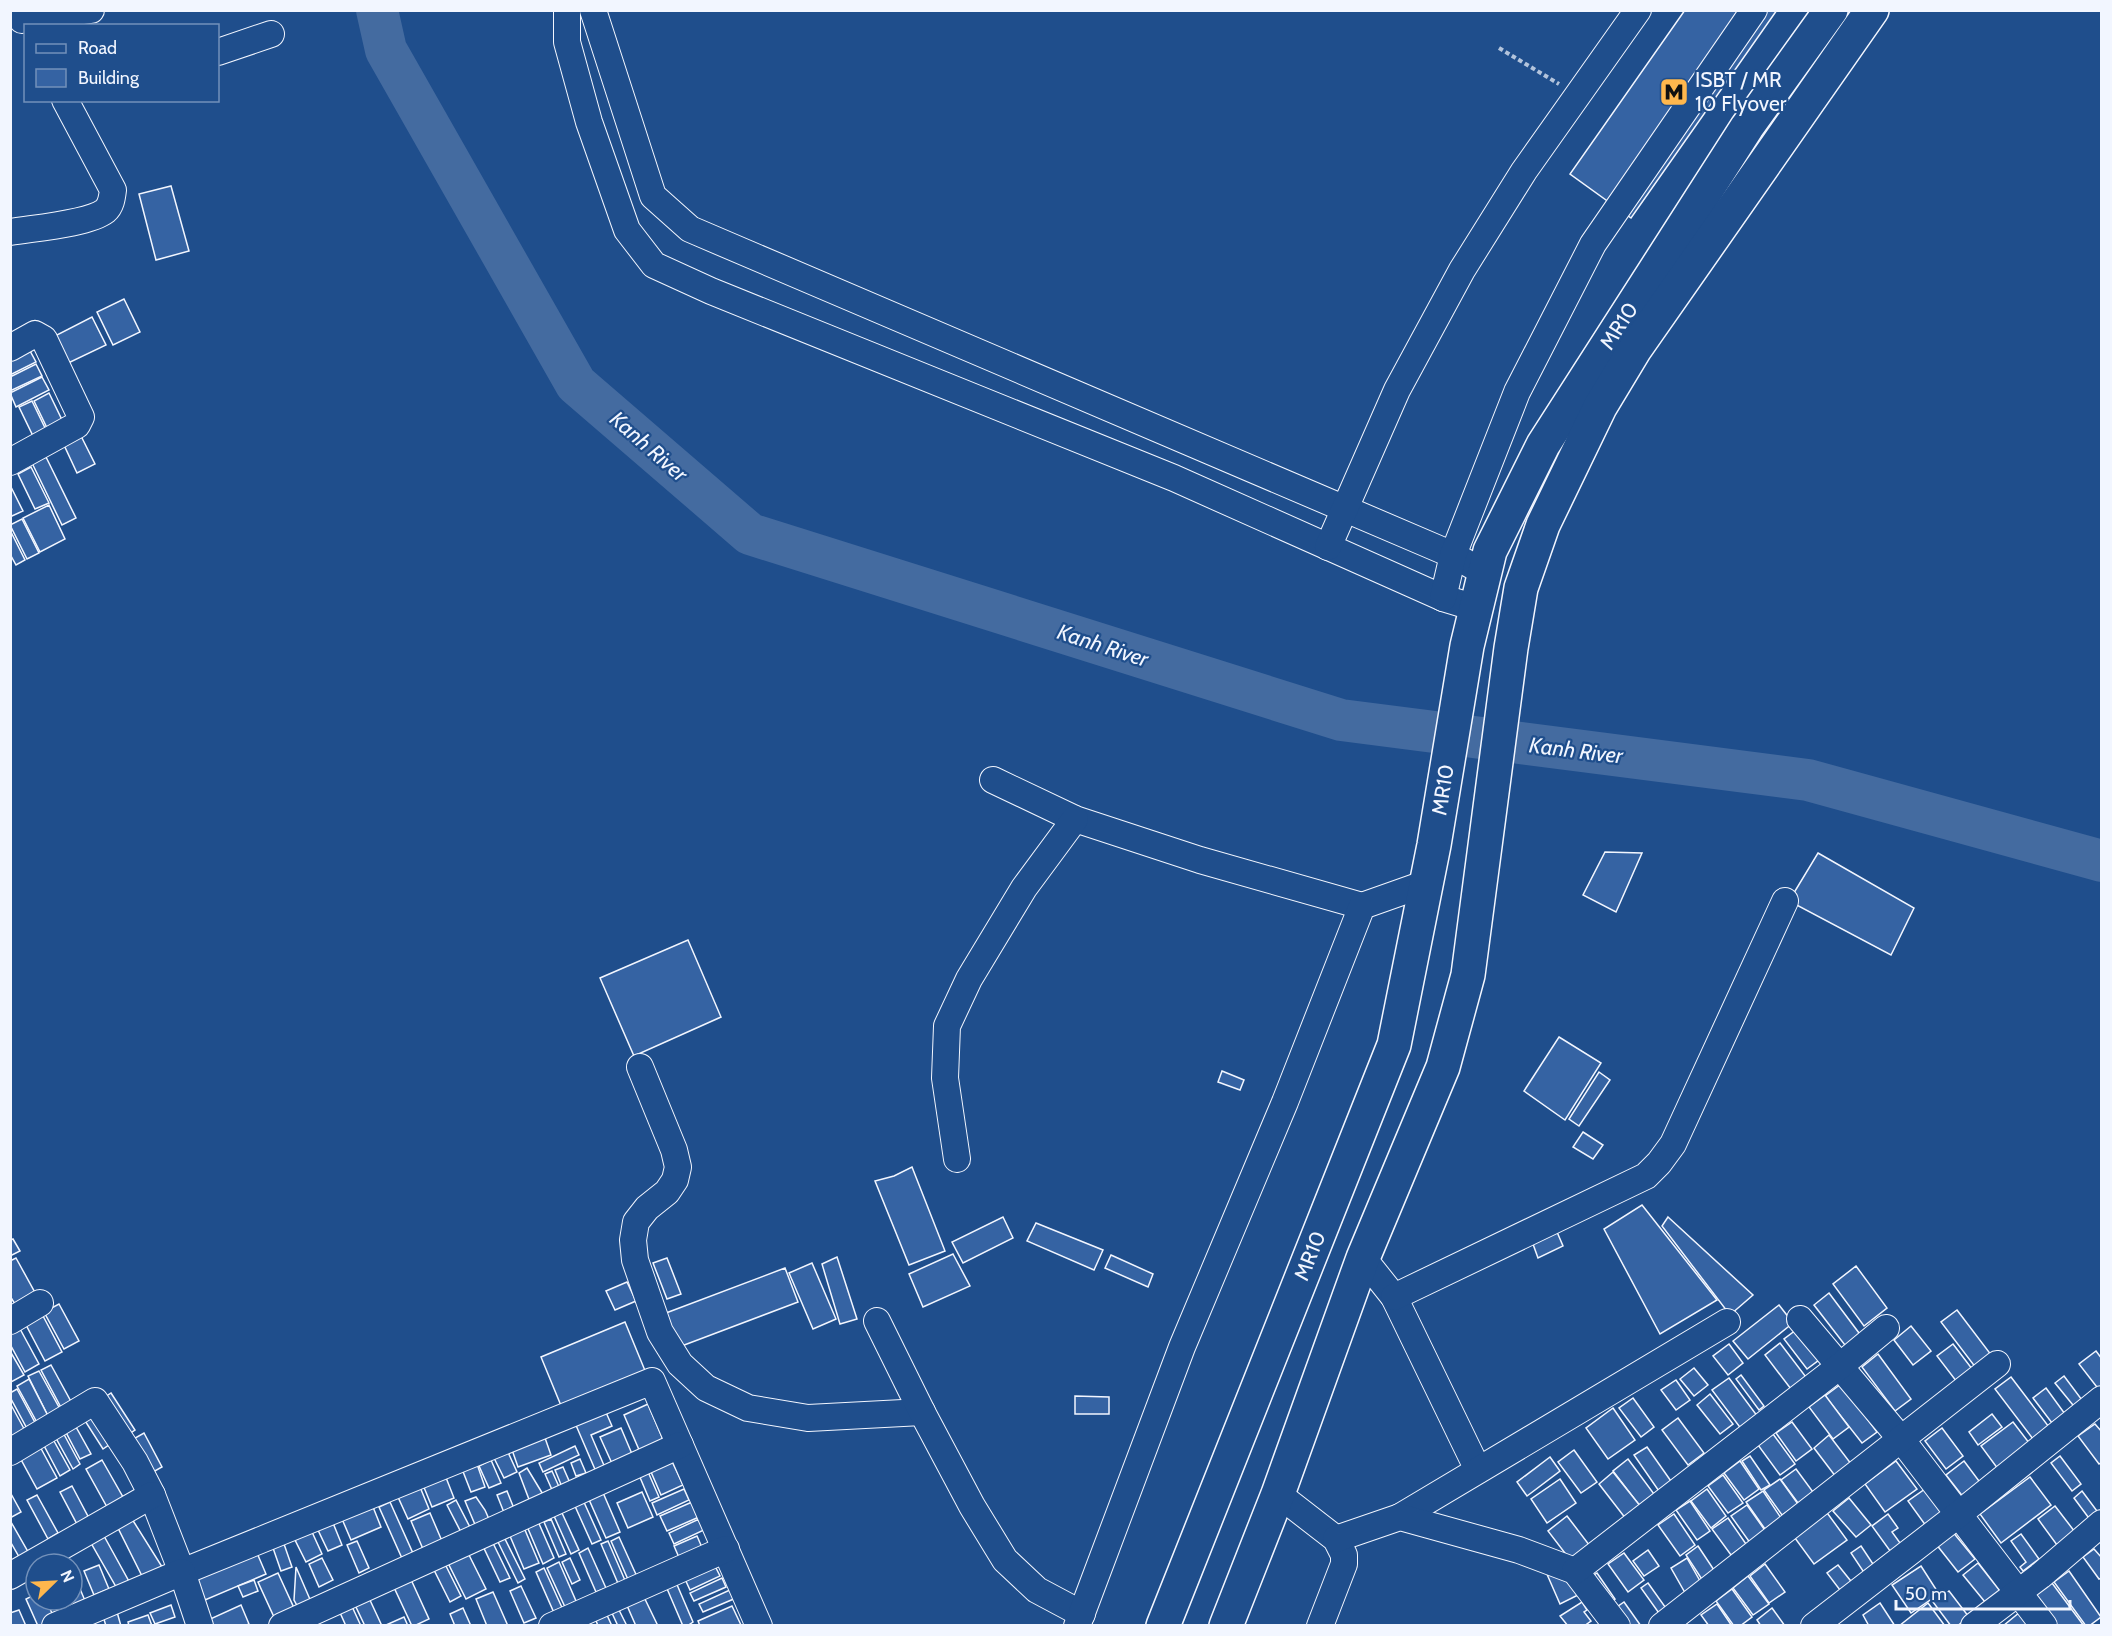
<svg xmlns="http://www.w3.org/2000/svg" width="2112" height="1636" viewBox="0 0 2112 1636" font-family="Cabin,sans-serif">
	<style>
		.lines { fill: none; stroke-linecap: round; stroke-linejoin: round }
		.river { stroke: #446ba0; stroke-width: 42 }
		.building { fill: #3563a3; stroke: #f2f6ff; stroke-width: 1.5 }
		.minor-casing { stroke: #f2f6ff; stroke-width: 28 }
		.major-casing { stroke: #f2f6ff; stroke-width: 36 }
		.path { stroke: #b3c4dc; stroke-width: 4; stroke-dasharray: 4.5 3; stroke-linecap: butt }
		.minor { stroke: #1f4e8c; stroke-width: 26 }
		.major { stroke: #1f4e8c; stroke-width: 33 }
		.labels { text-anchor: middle; stroke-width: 4.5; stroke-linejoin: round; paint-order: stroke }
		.poi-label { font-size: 21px; fill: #f2f6ff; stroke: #1f4e8c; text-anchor: start }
		.street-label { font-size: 21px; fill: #f2f6ff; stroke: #1f4e8c }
		.water-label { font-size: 22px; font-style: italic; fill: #f2f6ff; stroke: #1f4e8c }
	</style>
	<rect width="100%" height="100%" fill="#1f4e8c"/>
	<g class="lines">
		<!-- river -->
		<path class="river" d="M377,10L386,50L576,384L750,534L1341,720L1808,780L2102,861"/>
	</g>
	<!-- building -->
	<g class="building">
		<path d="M1685,10H1777L1631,218L1570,174Z"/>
		<path d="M171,186L189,251L156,260L139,194Z"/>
		<path d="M124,299L140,332L113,345L97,312Z"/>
		<path d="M92,317L106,345L62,366L49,339Z"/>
		<path d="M29,349L36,362L10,375V359Z"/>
		<path d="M36,364L42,376L10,391V377Z"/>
		<path d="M42,377L49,390L16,407L10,393Z"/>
		<path d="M49,393L64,424L49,432L34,401Z"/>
		<path d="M32,401L47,432L34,438L19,407Z"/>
		<path d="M81,436L95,464L77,473L64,445Z"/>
		<path d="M46,457L76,518L62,525L32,463Z"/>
		<path d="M31,467L49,503L35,509L18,474Z"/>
		<path d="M10,485L23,511L12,516L10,513Z"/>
		<path d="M49,505L65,539L40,552L23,518Z"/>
		<path d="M22,519L39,553L27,559L10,525Z"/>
		<path d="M10,530L25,560L16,565L10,554Z"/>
		<path d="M1605,852L1642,853L1616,912L1583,895Z"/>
		<path d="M1818,853L1914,908L1891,955L1789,901Z"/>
		<path d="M688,940L721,1017L634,1056L600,978Z"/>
		<path d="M1559,1037L1601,1063L1565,1120L1524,1091Z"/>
		<path d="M1222,1071L1244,1080L1240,1090L1218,1082Z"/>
		<path d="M1599,1072L1610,1080L1579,1126L1569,1119Z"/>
		<path d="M1583,1132L1603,1145L1593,1159L1573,1147Z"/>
		<path d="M912,1167L945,1251L909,1265L875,1181L894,1176Z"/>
		<path d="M1642,1205L1717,1300L1660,1334L1604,1229Z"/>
		<path d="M1003,1217L1013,1238L963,1263L952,1242Z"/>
		<path d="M1668,1217L1753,1295L1730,1315L1662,1226Z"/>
		<path d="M1036,1223L1103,1250L1094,1270L1027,1241Z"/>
		<path d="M1557,1232L1563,1246L1538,1258L1533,1244Z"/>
		<path d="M13,1239L20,1251L10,1256V1240Z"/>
		<path d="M953,1254L970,1286L923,1307L909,1274Z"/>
		<path d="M1111,1255L1153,1274L1148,1287L1105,1268Z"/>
		<path d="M837,1257L857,1319L840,1324L822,1264Z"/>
		<path d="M16,1258L38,1298L18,1309L10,1296V1261Z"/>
		<path d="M667,1258L681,1294L667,1299L653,1263Z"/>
		<path d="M812,1263L836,1319L813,1329L789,1273Z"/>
		<path d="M1856,1266L1887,1308L1864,1326L1833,1284Z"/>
		<path d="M785,1268L798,1302L679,1347L666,1313Z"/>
		<path d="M627,1282L636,1301L615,1310L606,1291Z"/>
		<path d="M1829,1293L1862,1337L1848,1349L1814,1305Z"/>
		<path d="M59,1304L79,1341L64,1349L44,1312Z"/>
		<path d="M1779,1305L1793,1323L1748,1359L1733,1341Z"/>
		<path d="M1957,1310L1992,1356L1976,1368L1941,1322Z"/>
		<path d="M42,1314L62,1352L45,1361L25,1323Z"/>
		<path d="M625,1322L646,1373L562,1408L541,1357Z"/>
		<path d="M1911,1326L1931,1351L1913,1365L1894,1340Z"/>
		<path d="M19,1327L39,1364L25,1372L10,1344V1332Z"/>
		<path d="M1796,1330L1819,1360L1807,1369L1784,1339Z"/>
		<path d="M1780,1343L1809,1381L1794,1393L1765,1355Z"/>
		<path d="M1729,1344L1743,1363L1728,1375L1713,1356Z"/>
		<path d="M1953,1344L1976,1374L1960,1386L1937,1356Z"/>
		<path d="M10,1351L24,1375L11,1382L10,1380Z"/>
		<path d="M2096,1351L2102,1359V1390L2100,1391L2079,1364Z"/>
		<path d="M1878,1354L1911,1399L1895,1411L1862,1367Z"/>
		<path d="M51,1365L74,1407L64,1413L41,1370Z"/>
		<path d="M1694,1368L1708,1385L1694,1396L1680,1379Z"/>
		<path d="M39,1371L60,1409L48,1416L28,1376Z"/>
		<path d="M1741,1375L1764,1406L1759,1410L1736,1379Z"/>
		<path d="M2064,1376L2085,1404L2077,1410L2055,1383Z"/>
		<path d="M2011,1377L2049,1427L2033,1439L1995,1389Z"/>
		<path d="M1729,1378L1758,1417L1742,1430L1712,1390Z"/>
		<path d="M29,1379L48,1416L39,1426L17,1386Z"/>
		<path d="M1676,1380L1690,1400L1676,1410L1661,1390Z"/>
		<path d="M1841,1384L1877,1432L1862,1443L1825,1396Z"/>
		<path d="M2046,1388L2065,1414L2052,1423L2033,1398Z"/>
		<path d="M17,1389L39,1430L30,1434L10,1397V1393Z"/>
		<path d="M111,1393L135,1430L126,1436L102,1399Z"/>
		<path d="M1710,1394L1733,1424L1720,1434L1697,1405Z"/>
		<path d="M1825,1395L1849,1427L1833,1439L1809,1407Z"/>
		<path d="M1075,1396L1109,1397V1414H1075Z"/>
		<path d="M1633,1398L1654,1427L1641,1437L1619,1408Z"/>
		<path d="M10,1403L28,1436L10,1437Z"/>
		<path d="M648,1404L664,1442L640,1452L624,1415Z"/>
		<path d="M93,1405L116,1440L103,1449L80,1413Z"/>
		<path d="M1613,1408L1635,1440L1608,1459L1586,1428Z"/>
		<path d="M605,1410L612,1426L591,1435L606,1470L597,1474L575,1423Z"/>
		<path d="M1992,1414L2002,1427L1978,1445L1969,1432Z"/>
		<path d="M71,1418L91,1454L80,1459L61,1423Z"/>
		<path d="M1678,1418L1704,1453L1688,1465L1662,1430Z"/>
		<path d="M1792,1422L1812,1449L1796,1461L1776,1433Z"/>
		<path d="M2013,1422L2030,1444L1998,1469L1981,1446Z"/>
		<path d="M2095,1424L2102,1432V1462L2099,1464L2078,1436Z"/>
		<path d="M60,1427L80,1464L73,1469L52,1431Z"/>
		<path d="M621,1428L635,1461L615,1470L600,1437Z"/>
		<path d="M1942,1428L1963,1456L1946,1469L1925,1441Z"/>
		<path d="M49,1432L70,1470L60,1476L40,1438Z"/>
		<path d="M144,1433L162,1467L146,1476L128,1442Z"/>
		<path d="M1773,1434L1795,1464L1780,1475L1758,1445Z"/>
		<path d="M544,1435L551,1455L518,1467L511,1447Z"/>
		<path d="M1829,1435L1855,1469L1839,1481L1814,1448Z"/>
		<path d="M38,1443L57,1478L37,1489L18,1454Z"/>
		<path d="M575,1446L579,1455L543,1472L539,1463Z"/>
		<path d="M1647,1447L1673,1484L1663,1497L1634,1455Z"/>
		<path d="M507,1450L517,1472L504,1478L493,1456Z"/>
		<path d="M1574,1450L1597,1482L1581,1493L1558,1462Z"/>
		<path d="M669,1455L683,1485L661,1495L648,1465Z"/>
		<path d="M1750,1456L1770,1485L1761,1490L1742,1461Z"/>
		<path d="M2060,1456L2081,1484L2072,1491L2051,1463Z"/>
		<path d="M1550,1457L1560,1471L1527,1496L1517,1482Z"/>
		<path d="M580,1459L586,1473L576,1476L571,1463Z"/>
		<path d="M1628,1459L1654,1494L1639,1505L1613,1471Z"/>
		<path d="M102,1460L123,1497L107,1507L86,1469Z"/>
		<path d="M491,1460L501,1483L489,1488L479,1466Z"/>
		<path d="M1740,1461L1759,1489L1744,1500L1724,1473Z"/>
		<path d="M1896,1461L1917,1489L1885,1512L1865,1484Z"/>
		<path d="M1964,1461L1982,1485L1964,1498L1946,1475Z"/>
		<path d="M477,1464L485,1487L471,1492L462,1469Z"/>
		<path d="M645,1465L659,1497L650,1501L636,1468Z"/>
		<path d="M563,1467L570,1483L562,1487L555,1470Z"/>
		<path d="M527,1468L544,1496L530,1502L519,1473Z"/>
		<path d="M1796,1469L1813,1492L1798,1503L1781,1480Z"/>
		<path d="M552,1471L560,1489L553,1492L545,1474Z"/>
		<path d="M1613,1472L1641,1507L1626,1519L1599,1484Z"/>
		<path d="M445,1475L454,1498L432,1507L423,1485Z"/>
		<path d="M1723,1475L1743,1503L1728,1513L1708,1486Z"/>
		<path d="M2030,1477L2051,1505L2001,1543L1980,1514Z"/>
		<path d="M1560,1479L1576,1503L1547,1523L1531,1499Z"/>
		<path d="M1780,1479L1798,1504L1782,1515L1764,1490Z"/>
		<path d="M72,1486L91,1522L79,1528L60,1492Z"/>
		<path d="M420,1487L429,1509L408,1519L398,1497Z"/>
		<path d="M601,1488L620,1532L606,1538L587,1495Z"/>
		<path d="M684,1489L689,1500L657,1515L652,1503Z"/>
		<path d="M1707,1489L1726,1516L1711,1528L1691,1501Z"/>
		<path d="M1925,1489L1945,1518L1929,1530L1908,1501Z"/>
		<path d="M507,1491L515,1511L505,1515L497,1495Z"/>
		<path d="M1763,1491L1781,1518L1765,1529L1746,1502Z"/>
		<path d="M2082,1491L2100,1515L2091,1521L2074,1498Z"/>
		<path d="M10,1492L21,1512L10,1518Z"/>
		<path d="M642,1492L653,1517L628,1528L617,1503Z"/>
		<path d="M37,1495L58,1533L48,1539L27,1500Z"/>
		<path d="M476,1497L485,1510L492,1526L479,1534L465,1501Z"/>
		<path d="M1849,1498L1871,1525L1856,1537L1833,1511Z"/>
		<path d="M456,1500L474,1535L465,1540L447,1505Z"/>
		<path d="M583,1500L601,1540L592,1544L574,1504Z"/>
		<path d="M1690,1501L1710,1531L1697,1540L1676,1510Z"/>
		<path d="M390,1502L416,1560L405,1565L379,1507Z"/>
		<path d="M692,1502L699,1517L667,1531L660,1516Z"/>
		<path d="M1747,1505L1769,1536L1753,1547L1731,1516Z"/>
		<path d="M2055,1506L2075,1532L2057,1545L2038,1519Z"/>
		<path d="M373,1507L381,1527L351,1540L342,1519Z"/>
		<path d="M1825,1510L1847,1540L1814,1564L1792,1534Z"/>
		<path d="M430,1513L445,1548L426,1556L411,1521Z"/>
		<path d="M562,1513L579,1550L571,1554L554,1516Z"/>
		<path d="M1674,1514L1695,1545L1680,1556L1658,1525Z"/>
		<path d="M1888,1514L1898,1528L1892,1532L1903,1547L1893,1555L1872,1526Z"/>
		<path d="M1567,1516L1590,1546L1571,1561L1548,1531Z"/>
		<path d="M1728,1518L1746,1544L1731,1555L1712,1529Z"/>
		<path d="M132,1519L164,1570L144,1580L117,1526Z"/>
		<path d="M537,1519L554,1558L543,1564L526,1524Z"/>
		<path d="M551,1519L566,1554L559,1557L544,1522Z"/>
		<path d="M699,1519L704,1530L674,1544L669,1533Z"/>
		<path d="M11,1522L31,1557L22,1562L10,1541Z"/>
		<path d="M333,1523L342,1545L328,1551L318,1530Z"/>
		<path d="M522,1523L539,1563L524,1569L507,1529Z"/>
		<path d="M1952,1531L1975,1559L1958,1572L1936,1544Z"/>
		<path d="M312,1532L322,1554L306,1562L295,1540Z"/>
		<path d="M2021,1534L2039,1559L2023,1571L2020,1567L2026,1562L2011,1541Z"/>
		<path d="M104,1536L131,1585L119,1592L91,1543Z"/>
		<path d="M697,1536L704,1552L681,1562L674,1546Z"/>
		<path d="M490,1537L510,1578L500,1582L481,1542Z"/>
		<path d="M504,1537L525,1579L518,1583L497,1540Z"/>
		<path d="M619,1537L639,1581L630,1584L611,1541Z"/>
		<path d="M357,1541L369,1568L359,1573L347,1545Z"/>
		<path d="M608,1541L627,1585L620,1588L601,1544Z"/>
		<path d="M284,1544L292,1567L281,1571L273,1548Z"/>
		<path d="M1698,1546L1716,1573L1703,1581L1686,1555Z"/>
		<path d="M1861,1546L1877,1570L1867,1577L1851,1553Z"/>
		<path d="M588,1548L606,1588L596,1592L579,1553Z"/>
		<path d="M2094,1549L2102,1558V1578L2099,1579L2083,1557Z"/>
		<path d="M1648,1550L1659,1566L1644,1576L1633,1561Z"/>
		<path d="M257,1553L266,1574L205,1600L197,1579Z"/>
		<path d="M468,1553L486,1589L466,1599L448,1563Z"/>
		<path d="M1624,1553L1644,1580L1628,1592L1608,1564Z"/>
		<path d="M322,1558L333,1580L319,1587L309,1564Z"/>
		<path d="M570,1558L580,1580L572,1584L562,1562Z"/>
		<path d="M1687,1558L1704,1588L1688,1598L1671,1568Z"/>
		<path d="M443,1560L461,1596L450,1602L432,1566Z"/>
		<path d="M559,1562L576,1601L565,1607L547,1568Z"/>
		<path d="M1978,1563L2000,1591L1985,1602L1963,1575Z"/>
		<path d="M714,1564L720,1576L690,1590L684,1577Z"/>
		<path d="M1765,1564L1785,1592L1769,1603L1750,1576Z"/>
		<path d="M99,1565L109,1589L94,1595L84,1571Z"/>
		<path d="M1838,1565L1854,1585L1843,1594L1827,1573Z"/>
		<path d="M1921,1566L1939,1594L1911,1613L1892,1585Z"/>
		<path d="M296,1567L312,1604L299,1609L294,1600Z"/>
		<path d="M544,1568L564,1612L555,1615L536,1572Z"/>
		<path d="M72,1570L86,1603L60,1615L54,1600H72Z"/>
		<path d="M2069,1571L2101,1617L2089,1626H2086L2054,1582Z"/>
		<path d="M1546,1572L1565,1580L1580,1594L1560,1604Z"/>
		<path d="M278,1573L294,1608L274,1617L258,1582Z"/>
		<path d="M408,1573L429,1619L414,1626H412L391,1581Z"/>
		<path d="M1597,1573L1615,1599L1606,1606L1588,1579Z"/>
		<path d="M1748,1576L1769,1604L1753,1615L1733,1588Z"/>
		<path d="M722,1578L726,1587L694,1601L690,1593Z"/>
		<path d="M254,1580L258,1591L243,1597L238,1586Z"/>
		<path d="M675,1580L693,1622L687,1626H683L665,1584Z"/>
		<path d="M1648,1583L1668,1611L1661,1616L1641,1588Z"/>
		<path d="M2052,1583L2084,1626H2055L2033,1597Z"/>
		<path d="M521,1586L536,1618L524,1623L510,1591Z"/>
		<path d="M732,1589L736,1598L703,1612L699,1604Z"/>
		<path d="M1732,1589L1752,1617L1740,1626H1734L1716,1601Z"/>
		<path d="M1949,1591L1969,1617L1957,1626H1951L1933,1602Z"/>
		<path d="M493,1592L508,1626H487L476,1599Z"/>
		<path d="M642,1593L658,1626H636L625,1601Z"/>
		<path d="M36,1594V1600H46L56,1622L49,1626H38L26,1599Z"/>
		<path d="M369,1598L382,1626H365L355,1605Z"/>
		<path d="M349,1600L361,1626H346L337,1606Z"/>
		<path d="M1582,1602L1587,1610L1584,1612L1591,1621L1584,1626H1568L1560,1616Z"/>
		<path d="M1624,1602L1641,1626H1626L1614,1609Z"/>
		<path d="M1880,1603L1895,1626H1869L1863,1615Z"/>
		<path d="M1928,1603L1945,1626H1899Z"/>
		<path d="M1717,1604L1732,1626H1709L1701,1615Z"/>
		<path d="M171,1605L175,1617L155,1624L150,1613Z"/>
		<path d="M241,1605L249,1624L244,1626H211L208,1620Z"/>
		<path d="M732,1606L741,1625L700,1626L698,1621Z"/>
		<path d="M463,1608L471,1626H455L450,1614Z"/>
		<path d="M618,1608L627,1626H618L611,1611Z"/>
		<path d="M1772,1608L1785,1626H1761L1757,1620Z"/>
		<path d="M19,1610L26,1626H10V1613Z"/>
		<path d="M117,1612L121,1626H106L103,1616Z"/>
		<path d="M2020,1612L2031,1626H2003Z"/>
		<path d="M606,1613L612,1626H598L595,1618Z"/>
		<path d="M148,1615L152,1626H129L128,1622Z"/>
		<path d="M404,1617L408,1626H386V1625Z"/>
	</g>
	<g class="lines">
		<!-- minor casing -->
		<g class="minor-casing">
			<g id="minor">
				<path d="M567,10V42L589,122L627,230L654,265L711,291L1174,478L1443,598L1476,608"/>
				<path d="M593,10L653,196L690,229L1453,555L1485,573"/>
				<path d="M22,20L91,10"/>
				<path d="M218,52L271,34"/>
				<path d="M10,232C33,228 88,224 105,211C111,206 112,198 113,190L65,100"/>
				<path d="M10,348L35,334L44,339L81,417L77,425L10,462"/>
				<path d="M1328,547L1397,390L1462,270L1524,171L1638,10"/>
				<path d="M1443,598L1453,555L1517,392L1593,244L1754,10"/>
				<path d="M993,780L1075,819L1200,860L1362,906"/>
				<path d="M640,1067L674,1150L678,1167L675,1180L667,1192L647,1208L636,1222L633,1240L635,1260L660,1332L680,1364L706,1388L748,1408L808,1418L922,1412"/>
				<path d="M957,1159L945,1078L947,1026L969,979L1024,888L1075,819"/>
				<path d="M1363,1258L1394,1297L1478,1470"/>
				<path d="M1394,1297L1646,1176L1659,1163L1673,1144L1785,901"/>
				<path d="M1800,1319L1901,1439L2044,1626"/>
				<path d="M10,1321L40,1303"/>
				<path d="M877,1321L922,1412L972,1506L1005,1560L1037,1590L1082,1614"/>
				<path d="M10,1452L95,1401L135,1462L152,1495L182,1572L652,1381L759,1626"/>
				<path d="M1278,1494L1336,1539L1344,1555V1564L1320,1626"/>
				<path d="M1400,1517L1727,1322"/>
				<path d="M1336,1539L1400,1517L1519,1550L1575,1571L1617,1626"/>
				<path d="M1575,1571L1840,1366L1886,1328"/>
				<path d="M10,1576L152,1495"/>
				<path d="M55,1626L182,1572L200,1626"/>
				<path d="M282,1626L680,1445"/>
				<path d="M552,1626L726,1549"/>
				<path d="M1077,1626L1182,1347L1285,1102L1362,906L1427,883"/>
				<path d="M1662,1626L1997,1364"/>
				<path d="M1814,1626L1959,1514L2102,1399"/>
				<path d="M1974,1626L2040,1576L2102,1523"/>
			</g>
		</g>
		<!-- major casing -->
		<g class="major-casing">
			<g id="major">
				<path d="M1163,1626L1394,1045L1434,845L1467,646L1490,551L1543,445L1747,127L1831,10"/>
				<path d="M1226,1626L1278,1494L1363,1258L1443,1067L1468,975L1511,648L1521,588L1543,525L1600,407L1635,349L1872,10"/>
			</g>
		</g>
		<!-- path -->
		<path class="path" d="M1499,48L1559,84"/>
		<!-- minor -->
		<use href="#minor" class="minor"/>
		<!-- major -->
		<use href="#major" class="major"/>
	</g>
	<!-- icons -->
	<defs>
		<g id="metro-square" transform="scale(1.5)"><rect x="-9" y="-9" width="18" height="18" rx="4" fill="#ffb74d" stroke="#1f4e8c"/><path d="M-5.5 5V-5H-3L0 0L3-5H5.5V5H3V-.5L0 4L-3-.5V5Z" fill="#111"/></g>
	</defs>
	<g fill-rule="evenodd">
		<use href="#metro-square" x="1674" y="92"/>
	</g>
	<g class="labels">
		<!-- poi labels -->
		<g class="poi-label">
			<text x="1695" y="87">ISBT / MR<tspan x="1695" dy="24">10 Flyover</tspan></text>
		</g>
		<!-- street labels -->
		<g class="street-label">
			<text transform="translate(1619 326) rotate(-57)" y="7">MR10</text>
			<text transform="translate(1443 790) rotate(-81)" y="7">MR10</text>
			<text transform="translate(1310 1256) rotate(-68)" y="7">MR10</text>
		</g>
		<!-- water labels -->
		<g class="water-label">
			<text transform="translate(649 446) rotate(41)" y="8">Kanh River</text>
			<text transform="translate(1103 645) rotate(18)" y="8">Kanh River</text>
			<text transform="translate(1576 750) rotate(7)" y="8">Kanh River</text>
		</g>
	</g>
	<!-- border -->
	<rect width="2112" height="1636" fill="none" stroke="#f2f6ff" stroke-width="24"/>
	<!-- legend -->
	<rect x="24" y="24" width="195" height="78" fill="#1f4e8c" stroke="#7391ba" stroke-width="1.5"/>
	<rect x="36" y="44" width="30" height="9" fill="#1f4e8c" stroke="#7391ba" stroke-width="1.5"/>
	<text x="78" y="54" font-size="18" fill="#f2f6ff">Road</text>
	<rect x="36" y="69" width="30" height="18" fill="#3563a3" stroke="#7391ba" stroke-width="1.5"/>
	<text x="78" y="84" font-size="18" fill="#f2f6ff">Building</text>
	<!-- north arrow -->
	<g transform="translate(54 1582) rotate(66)"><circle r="28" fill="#1f4e8c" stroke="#7391ba" stroke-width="1.5"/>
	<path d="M0-4.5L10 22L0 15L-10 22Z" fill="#ffb74d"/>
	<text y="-9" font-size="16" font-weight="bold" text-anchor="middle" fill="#f2f6ff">N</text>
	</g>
	<!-- scale -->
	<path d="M1896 1600v9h174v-9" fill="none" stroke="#f2f6ff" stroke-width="3"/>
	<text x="1905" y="1600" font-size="18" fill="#f2f6ff" stroke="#1f4e8c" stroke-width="4.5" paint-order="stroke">50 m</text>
</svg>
